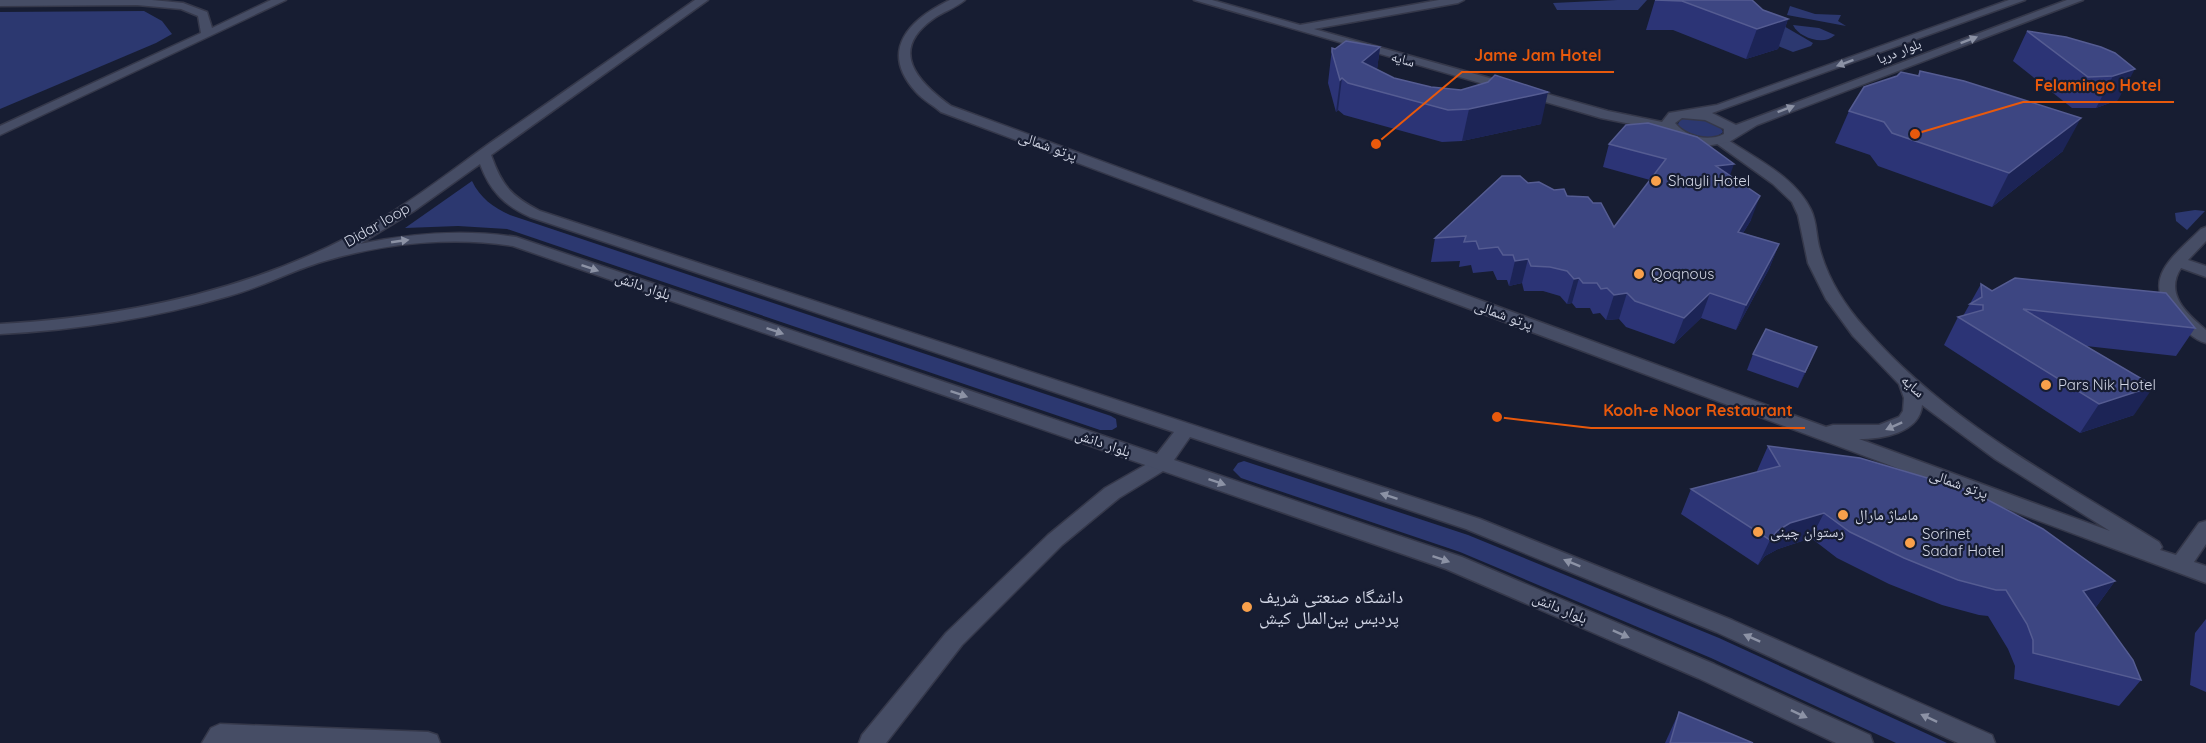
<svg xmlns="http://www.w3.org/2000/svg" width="2206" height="743" viewBox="0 0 2206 743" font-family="Quicksand,'Noto Naskh Arabic',sans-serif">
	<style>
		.green { fill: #2c3870 }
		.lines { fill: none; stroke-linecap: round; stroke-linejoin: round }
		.street-casing { stroke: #35384a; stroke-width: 3 }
		.secondary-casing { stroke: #35384a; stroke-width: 3 }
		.street { fill: #464d65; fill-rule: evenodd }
		.secondary { fill: #464d65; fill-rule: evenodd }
		.wall { fill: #2c3476 }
		.shaded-wall { fill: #1c2456 }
		.building { fill: #3d4682; stroke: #555c92; stroke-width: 1.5 }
		.oneway { fill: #8c92a5 }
		.poi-dot { fill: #f8a04b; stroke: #171d32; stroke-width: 2 }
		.labels { text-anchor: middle; stroke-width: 4.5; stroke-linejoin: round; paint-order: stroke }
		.far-street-label { font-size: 14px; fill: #d2d6e5; stroke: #171d32 }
		.street-label { font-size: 15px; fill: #d2d6e5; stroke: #171d32 }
		.poi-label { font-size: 15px; fill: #d2d6e5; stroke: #171d32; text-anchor: start }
		.near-poi-label { font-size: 18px; fill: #d2d6e5; stroke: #171d32; text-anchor: start }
		.leader { fill: none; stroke: #e8590c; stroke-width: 2 }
		.callout-dot { fill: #e8590c; stroke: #171d32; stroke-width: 2 }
		.callout-label { font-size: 16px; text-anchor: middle; font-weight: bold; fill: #e8590c; stroke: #171d32; stroke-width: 4.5; stroke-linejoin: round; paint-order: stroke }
	</style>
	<rect width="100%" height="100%" fill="#171d32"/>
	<!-- green -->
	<g class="green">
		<path d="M1617,0H1647L1638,10H1557L1553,3Z"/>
		<path d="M1790,6L1815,14L1841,15L1838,21L1846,26L1787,15Z"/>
		<path d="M144,11L162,21L172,34L156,43L0,109V12Z"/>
		<path d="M1782,25L1813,43L1811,46L1793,52L1745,33Z"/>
		<path d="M1793,25L1819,28L1835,35C1824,46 1799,38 1793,25Z"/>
		<path d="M1685,118C1698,117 1718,119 1723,132C1711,143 1688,137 1677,126L1680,120Z"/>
		<path d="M472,181C480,198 493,207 510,215L1111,416L1116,419L1117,427L1112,430H1100L507,229L458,226L405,228Z"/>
		<path d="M2195,210L2205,211L2187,230L2176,221L2175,213Z"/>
		<path d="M1244,461L1468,535L1719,638L1947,743H1896L1711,658L1460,552L1241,478L1233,470L1238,463Z"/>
	</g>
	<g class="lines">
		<!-- street casing -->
		<g class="street-casing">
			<g id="street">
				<path d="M950,0H965C956,8 942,12 933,19C888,51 918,82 951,106L1826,427L1833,425H1879L1899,417L1903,411L1904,398L1899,384L1853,336L1826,299L1808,263L1798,215L1792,202L1773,184L1713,141L1715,138H1725C1754,158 1795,176 1811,210C1817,222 1816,237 1820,250C1828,279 1845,306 1865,328C1945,421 2056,478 2159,542L2162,547L2160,550L2176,555L2199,523L2206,521V544L2194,562L2206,566V583L941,112C933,105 923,100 916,92C878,50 910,19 950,0ZM1922,405L1995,459L2110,531L1859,439C1882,439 1920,433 1922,405Z"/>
				<path d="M2206,227V241L2188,260L2206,266V277L2181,268C2164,294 2187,314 2206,330V343C2193,340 2182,327 2173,317C2140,278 2173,257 2201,229Z"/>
				<path d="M1161,456L1168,458L1171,463L1168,468L1119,498L1062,545L962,645L886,743H859L862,735L946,633L1048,535L1105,488Z"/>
				<path d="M220,724L428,732L437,735L440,743H202L211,728Z"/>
			</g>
		</g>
		<!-- secondary casing -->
		<g class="secondary-casing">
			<g id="secondary">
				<path d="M0,0H152L183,3L207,12L212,28L271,0H286L0,135V126L201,33L198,16L181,9L137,5L0,6Z"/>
				<path d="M695,0H708L491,155C502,186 511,196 540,211L1480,519L1732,620L1992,735L1995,743H1958L1716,632L1466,529L1190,437L1174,460L1462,557L1714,664L1870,735L1873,743H1836L1698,678L1446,569L513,246C453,236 387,243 328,260C294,269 263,287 229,296C154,318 79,330 0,334V324C122,317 241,293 350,236C400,211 444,176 490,143C558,96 627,48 695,0ZM480,164C490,191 504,205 530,217L1174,432L1157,454L516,237C463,229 412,233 360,244L414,211Z"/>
				<path d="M1194,0H1212L1300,25L1439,0H1464L1458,3L1314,29L1608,111L1662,122L1669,113L1717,105L2009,0H2025L1712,113L1736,125L2067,0H2083L1757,125L1729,142L1706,146L1682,141L1666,131L1601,118ZM1682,118L1705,120L1724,129V134C1708,142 1686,137 1675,123Z"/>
			</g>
		</g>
		<!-- street -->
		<use href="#street" class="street"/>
		<!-- secondary -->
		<use href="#secondary" class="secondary"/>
	</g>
	<!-- wall -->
	<g class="wall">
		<path d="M1655,0H1752L1763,10L1788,19L1778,49L1746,59L1673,30H1646Z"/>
		<path d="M2027,31L2115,53L2118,100L2096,108H2072L2013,61Z"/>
		<path d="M1380,47L1377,69L1394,78L1541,124L1462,141L1442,142L1344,115L1338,110L1336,112L1328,83L1332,48L1335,49Z"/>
		<path d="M1920,71L2063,151L1992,207L1878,166L1870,155L1835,143L1849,111L1918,75Z"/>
		<path d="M1609,144L1730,176L1751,220L1743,233L1779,244L1769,269L1736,330L1701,318L1674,344L1626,327L1619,319L1606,320L1600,313L1593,314L1590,308H1576L1572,303L1567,304L1560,296L1543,291H1524L1522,283L1509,286L1507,280H1497L1493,271L1473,273L1471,265L1459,267L1460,261L1431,262L1435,238L1528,183L1593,203L1614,227L1650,180L1603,167Z"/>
		<path d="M1981,284L1992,291L2195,328L2176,356L2086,346L2134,415L2080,433L1944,345L1958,317L1963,316Z"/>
		<path d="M1753,354L1810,363L1798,388L1747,370Z"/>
		<path d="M1768,446L2115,581L2096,607H2094L2141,680L2119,706L2014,679L2015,666L2008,649L1988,616L1979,615L1942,605L1889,584L1837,558L1811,538L1778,549L1765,556L1758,565L1681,514L1691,489L1758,472L1757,471Z"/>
		<path d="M2206,619V692L2190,685L2195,633Z"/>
		<path d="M1679,712L1753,743H1665Z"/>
	</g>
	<!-- shaded-wall -->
	<g class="shaded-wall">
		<path d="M1788,19L1778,49L1746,59L1757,29Z"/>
		<path d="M1380,47L1376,78L1362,62Z"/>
		<path d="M2135,69L2118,100L2096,108L2113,76Z"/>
		<path d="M1342,78L1338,110L1336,112L1340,80Z"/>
		<path d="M1548,92L1541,124L1462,141L1469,109Z"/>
		<path d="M2081,118L2063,151L1992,207L2009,173Z"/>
		<path d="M1734,164L1726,187L1716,166Z"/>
		<path d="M1760,196L1751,220L1729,256L1738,232Z"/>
		<path d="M1779,244L1769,269L1736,330L1746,305Z"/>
		<path d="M1528,259L1522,283L1509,286L1515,261Z"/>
		<path d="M1579,278L1572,303L1567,304L1574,279Z"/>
		<path d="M1627,293L1619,319L1606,320L1614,295Z"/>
		<path d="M1710,293L1701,318L1674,344L1684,318Z"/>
		<path d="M1817,347L1810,363L1798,388L1805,372Z"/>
		<path d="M2154,386L2134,415L2080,433L2099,404Z"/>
		<path d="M1824,513L1811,538L1778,549L1765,556L1758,565L1770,540L1777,531L1790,523Z"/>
		<path d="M2115,581L2096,607L2064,617L2083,591Z"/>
	</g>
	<!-- building -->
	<g class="building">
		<path d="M1655,0H1752L1763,10L1788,19L1757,29L1682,1Z"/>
		<path d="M2027,31L2066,37L2101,47L2115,53L2135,69L2113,76L2088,77Z"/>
		<path d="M1346,41L1380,47L1362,62L1394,78L1431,87L1461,90L1488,82L1495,75L1548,92L1469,109L1448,110L1348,83L1342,78L1340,80L1332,52V48L1335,49Z"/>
		<path d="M1920,71L1964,81L2081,118L2009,173L1892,133L1884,122L1849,111L1864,87L1897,76L1901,72L1919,76Z"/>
		<path d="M1648,123L1697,137L1734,164L1716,166L1760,196L1738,232L1779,244L1746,305L1710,293L1684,318L1635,301L1627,293L1614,295L1607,288L1601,289L1597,283H1583L1579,278L1574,279L1567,271L1550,267L1531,266L1528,259L1515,261L1513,255H1503L1498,247L1479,249L1476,241L1464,242L1466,236L1435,238L1502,176H1520L1528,183L1539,182L1554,190L1564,189L1567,196L1588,197L1593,203H1601L1614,227L1666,159L1609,144L1626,125Z"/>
		<path d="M2015,278L2166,293L2195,328L2023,309L2154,386L2099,404L1958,317L1983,310V305L1970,304L1982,297L1981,284L1992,291Z"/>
		<path d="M1766,329L1817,347L1805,372L1753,354Z"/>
		<path d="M1768,446L1860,458L1971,491L2043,529L2115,581L2083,591L2133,660L2141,680L2033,653V640L2027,624L2006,590H1996L1958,580L1904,558L1850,532L1824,513L1790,523L1777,531L1770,540L1691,489L1780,466Z"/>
		<path d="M1679,712L1753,743H1670Z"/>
	</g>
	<!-- one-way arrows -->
	<defs><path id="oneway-solid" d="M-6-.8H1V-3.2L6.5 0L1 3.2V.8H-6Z" transform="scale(1.5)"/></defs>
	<g class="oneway">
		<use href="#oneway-solid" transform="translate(1969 40) rotate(-21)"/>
		<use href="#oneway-solid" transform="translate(1845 63) rotate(160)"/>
		<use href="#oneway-solid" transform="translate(1786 109) rotate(-21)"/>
		<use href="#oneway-solid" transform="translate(400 241) rotate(-8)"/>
		<use href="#oneway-solid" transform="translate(590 268) rotate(19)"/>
		<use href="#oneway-solid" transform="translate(775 331) rotate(19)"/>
		<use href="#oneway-solid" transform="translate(959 394) rotate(19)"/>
		<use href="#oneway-solid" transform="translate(1894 426) rotate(156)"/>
		<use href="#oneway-solid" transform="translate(1217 482) rotate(19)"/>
		<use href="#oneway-solid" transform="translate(1389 496) rotate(-162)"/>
		<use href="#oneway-solid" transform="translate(1441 559) rotate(19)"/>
		<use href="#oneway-solid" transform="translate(1572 563) rotate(-158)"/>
		<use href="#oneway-solid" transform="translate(1621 634) rotate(24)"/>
		<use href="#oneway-solid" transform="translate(1752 638) rotate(-156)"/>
		<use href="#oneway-solid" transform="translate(1799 714) rotate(25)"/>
		<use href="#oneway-solid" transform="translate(1929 718) rotate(-155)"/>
	</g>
	<!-- markers -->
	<g class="poi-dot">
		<circle cx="1656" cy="181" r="6"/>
		<circle cx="1639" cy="274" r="6"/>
		<circle cx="2046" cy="385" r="6"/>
		<circle cx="1843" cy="515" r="6"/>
		<circle cx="1758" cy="532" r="6"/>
		<circle cx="1910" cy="543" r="6"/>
		<circle cx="1247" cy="607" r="6"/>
	</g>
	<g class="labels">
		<!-- far-street labels -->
		<g class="far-street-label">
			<text transform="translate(1899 51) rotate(-21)" y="5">بلوار دریا</text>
			<text transform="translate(1403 59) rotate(16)" y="5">سایه</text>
		</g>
		<!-- street labels -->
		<g class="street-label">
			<text transform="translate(1048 146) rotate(20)" y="5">پرتو شمالی</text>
			<text transform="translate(377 225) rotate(-30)" y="5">Didar loop</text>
			<text transform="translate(643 286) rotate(19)" y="5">بلوار دانش</text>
			<text transform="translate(1504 315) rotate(20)" y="5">پرتو شمالی</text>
			<text transform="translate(1913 386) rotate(42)" y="5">سایه</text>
			<text transform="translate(1103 443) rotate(19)" y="5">بلوار دانش</text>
			<text transform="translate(1959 484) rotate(20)" y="5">پرتو شمالی</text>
			<text transform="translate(1560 608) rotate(23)" y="5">بلوار دانش</text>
		</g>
		<!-- poi labels -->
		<g class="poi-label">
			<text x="1668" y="186">Shayli Hotel</text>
			<text x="1651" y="279">Qoqnous</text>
			<text x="2058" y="390">Pars Nik Hotel</text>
			<text x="1855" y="520">ماساژ مارال</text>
			<text x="1770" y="537">رستوان چینی</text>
			<text x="1922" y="539">Sorinet<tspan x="1922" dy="17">Sadaf Hotel</tspan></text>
		</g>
		<!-- near-poi labels -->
		<g class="near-poi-label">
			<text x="1259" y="603">دانشگاه صنعتی شریف<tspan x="1259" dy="21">پردیس بین‌الملل کیش</tspan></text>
		</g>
	</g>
	<!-- callouts -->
	<path class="leader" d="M1376 144L1462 72H1614M1915 134L2023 102H2174M1497 417L1591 428H1805"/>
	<g class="callout-dot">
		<circle cx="1376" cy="144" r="6"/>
		<circle cx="1915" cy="134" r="6"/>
		<circle cx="1497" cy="417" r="6"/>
	</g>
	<g class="callout-label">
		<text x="1538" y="61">Jame Jam Hotel</text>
		<text x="2098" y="91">Felamingo Hotel</text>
		<text x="1698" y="416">Kooh-e Noor Restaurant</text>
	</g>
</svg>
